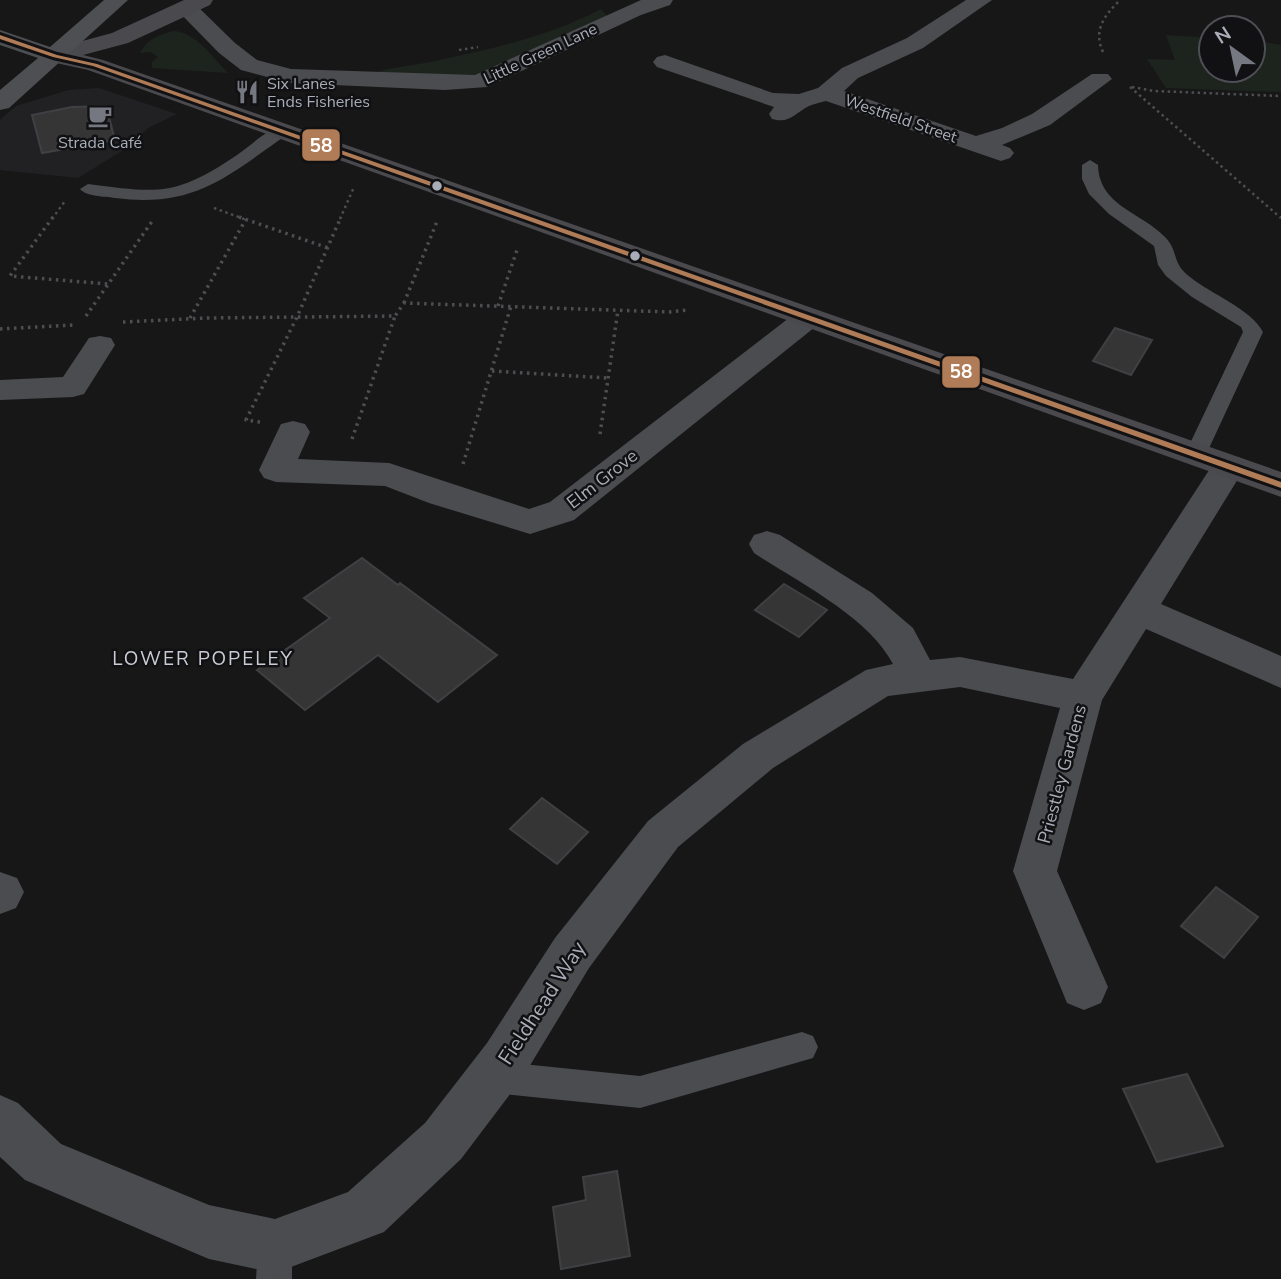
<svg xmlns="http://www.w3.org/2000/svg" width="1281" height="1279" viewBox="0 0 1281 1279" font-family="'Nunito Sans',sans-serif">
	<style>
		.built { fill: #212123 }
		.green { fill: #1d241e }
		.building { fill: #353536; stroke: #3f4043; stroke-width: 2 }
		.lines { fill: none; stroke-linecap: round; stroke-linejoin: round }
		.path-far1 { stroke: #4d4e52; stroke-width: 2.5; stroke-dasharray: 2.5 3.5; stroke-linecap: butt }
		.path { stroke: #4d4e52; stroke-width: 3.5; stroke-dasharray: 2.5 4.5; stroke-linecap: butt }
		.lane { fill: #4b4c50; fill-rule: evenodd }
		.street { fill: #4b4c50; fill-rule: evenodd }
		.secondary { fill: #4a4a4e; fill-rule: evenodd }
		.primary { fill: #4d4f52; fill-rule: evenodd }
		.bus-1-casing { stroke: #111113; stroke-width: 6 }
		.bus-1 { fill: #b07c57; fill-rule: evenodd }
		.bus-dot { fill: #a8adb8; stroke: #111113; stroke-width: 2.5 }
		.labels { text-anchor: middle; stroke-width: 5; stroke-linejoin: round; paint-order: stroke }
		.far-street-label { font-size: 16px; fill: #a8adb8; stroke: #111113 }
		.far-poi-label { font-size: 16px; fill: #a8adb8; stroke: #111113; text-anchor: start }
		.street-label { font-size: 18px; fill: #a8adb8; stroke: #111113 }
		.neighbourhood-label { font-size: 19px; letter-spacing: 2px; fill: #c9ccd4; stroke: #111113 }
		.near-street-label { font-size: 21px; fill: #a8adb8; stroke: #111113 }
		.line-badge { stroke: #111113; stroke-width: 2.5 }
		.badge-label { font-size: 19px; text-anchor: middle; font-weight: bold; fill: #fff }
	</style>
	<rect width="100%" height="100%" fill="#171717"/>
	<!-- built -->
	<path class="built" d="M99,88L177,114L148,128L130,146L78,178L0,170V120L16,106L68,90Z"/>
	<!-- green -->
	<g class="green">
		<path d="M601,9L607,16L477,75L452,79L367,76C386,67 405,67 425,63C486,50 546,38 601,9Z"/>
		<path d="M174,31C196,32 213,58 228,73L152,68V62L158,57L151,52L140,53C146,40 160,34 174,31Z"/>
		<path d="M1166,35L1211,38V70H1253V40L1281,45V92L1166,88L1147,59L1175,60Z"/>
	</g>
	<!-- building -->
	<g class="building">
		<path d="M106,106L115,140L42,153L32,115L72,107Z"/>
		<path d="M1115,328L1152,340L1131,375L1093,361Z"/>
		<path d="M362,558L398,585L400,583L497,655L438,702L378,655L305,710L257,670L330,618L304,598Z"/>
		<path d="M784,584L827,610L799,637L755,610Z"/>
		<path d="M542,798L588,832L557,864L510,829Z"/>
		<path d="M1216,887L1258,917L1224,958L1181,926Z"/>
		<path d="M1187,1074L1223,1146L1157,1162L1123,1089Z"/>
		<path d="M617,1171L630,1256L561,1269L553,1207L586,1200L583,1177Z"/>
	</g>
	<g class="lines">
		<!-- path-far1 -->
		<g class="path-far1">
			<path d="M459,50L478,47"/>
			<path d="M1103,52C1093,30 1104,16 1120,0"/>
			<path d="M1130,87L1281,218"/>
			<path d="M1132,87L1154,91L1281,96"/>
			<path d="M214,208L244,219"/>
			<path d="M52,219L65,201"/>
			<path d="M340,219L354,187"/>
		</g>
		<!-- path -->
		<g class="path">
			<path d="M53,217L10,276L108,284"/>
			<path d="M239,217L328,248"/>
			<path d="M404,303L438,219"/>
			<path d="M498,306L518,247"/>
			<path d="M86,316L153,220"/>
			<path d="M190,318L246,219"/>
			<path d="M123,322L206,318L395,316L404,303L669,312L688,310"/>
			<path d="M0,329L73,325"/>
			<path d="M492,371L608,378"/>
			<path d="M260,422L246,420L297,317L341,217"/>
			<path d="M600,434L618,310"/>
			<path d="M352,439L395,316"/>
			<path d="M463,464L511,306"/>
		</g>
		<!-- lane -->
		<g class="lane">
			<path d="M282,126L288,128L290,131L288,134C226,177 195,208 115,198C104,196 87,197 80,189L88,184C158,193 175,197 237,155C250,146 266,130 282,126Z"/>
			<path d="M1090,160L1098,165C1099,206 1141,212 1165,237C1179,251 1171,263 1190,277C1211,294 1251,309 1263,332L1204,459H1188L1185,454L1243,332L1241,327L1192,297L1166,276L1158,265L1154,246L1109,214L1089,194L1082,179V165Z"/>
			<path d="M802,1032L813,1036L818,1047L813,1058L640,1108L493,1093L482,1088L477,1077L482,1066L493,1061L640,1076Z"/>
			<path d="M275,1229L287,1234L292,1246V1279H256L258,1246L263,1234Z"/>
		</g>
		<!-- street -->
		<g class="street">
			<path d="M641,0H673L670,5L641,15L487,87L445,90L290,83L241,70L219,53L175,8L178,3H194L235,43L257,60L291,69L475,75Z"/>
			<path d="M966,0H992L923,48L858,78L844,91L976,136L1002,128L1032,114L1092,74H1108L1112,79L1050,125L1002,145L1010,148L1014,153L1010,158L1001,161L826,101C821,102 814,104 809,106C795,113 790,124 772,119L769,114L774,107L657,67L653,62L657,57L665,55L773,93L799,94L818,88L842,68L907,38Z"/>
			<path d="M809,308L820,311L824,317L820,323L574,520L530,534L429,503L385,486L276,482L264,478L259,470L281,424L293,421L305,424L310,432L298,459L389,463L529,509L550,502L798,311Z"/>
			<path d="M100,336L111,338L115,345L84,394L73,397L0,400V380L63,377L89,338Z"/>
			<path d="M1229,455L1241,458L1246,466L1161,604L1281,656V688L1146,629L1102,700L1057,871L1108,987L1101,1003L1084,1010L1067,1003L1013,871L1060,708L960,687L888,696L773,768L678,847L589,968L523,1077L461,1159L384,1232L275,1273L209,1259L190,1251L25,1180L0,1157V1095L18,1103L61,1144L209,1205L275,1219L348,1192L425,1123L487,1043L555,938L648,821L743,744L866,670L893,664C869,617 798,582 754,553L749,544L754,535L767,531L780,535L872,593L913,628L930,660L960,657L1073,679L1217,458Z"/>
			<path d="M0,872L17,878L24,892L16,908L0,914Z"/>
		</g>
		<!-- secondary -->
		<path class="secondary" d="M184,0H213L210,5L128,43L83,55L103,60L1281,472V497L88,70L47,61L43,56L49,50L112,33Z"/>
		<!-- primary -->
		<path class="primary" d="M104,0H128L9,108L0,110V90L38,58L0,45V30L50,47Z"/>
		<!-- bus-1 casing -->
		<g class="bus-1-casing">
			<path id="bus-1" d="M0,35L57,55L97,64L1281,482V488L93,66L53,57L0,39Z"/>
		</g>
		<!-- bus-1 -->
		<use href="#bus-1" class="bus-1"/>
	</g>
	<!-- icons -->
	<defs>
		<g id="restaurant-bare" transform="scale(1.89)"><path d="M-5-6h1v4h1v-4h1v4h1v-4h1v5L-1.5 .5V6h-2V.5L-5-1ZM5-6V6H3V1.5H1.5Q1.5-4 5-6Z" fill="#757880" stroke="#111113" stroke-width="2.5" paint-order="stroke"/></g>
		<g id="cafe-bare" transform="scale(1.89)"><path d="M-5.5-4.5H6V0H3Q3 3.5 0 3.5H-2.5Q-5.5 3.5-5.5 0ZM3-3.2v2h1.7v-2ZM-6 4.5H4V6H-6Z" fill="#757880" stroke="#111113" stroke-width="2.5" paint-order="stroke"/></g>
	</defs>
	<g fill-rule="evenodd">
		<use href="#restaurant-bare" x="247" y="92"/>
		<use href="#cafe-bare" x="100" y="116"/>
	</g>
	<!-- markers -->
	<g class="bus-dot">
		<circle cx="437" cy="186" r="6"/>
		<circle cx="635" cy="256" r="6"/>
	</g>
	<g class="labels">
		<!-- far-street labels -->
		<g class="far-street-label">
			<text transform="translate(540 53) rotate(-25)" y="6">Little Green Lane</text>
			<text transform="translate(901 118) rotate(19)" y="6">Westfield Street</text>
		</g>
		<!-- far-poi labels -->
		<g class="far-poi-label">
			<text x="267" y="89">Six Lanes<tspan x="267" dy="18">Ends Fisheries</tspan></text>
			<text x="100" y="148" text-anchor="middle">Strada Café</text>
		</g>
		<!-- street labels -->
		<g class="street-label">
			<text transform="translate(602 479) rotate(-38)" y="6">Elm Grove</text>
			<text transform="translate(1062 774) rotate(-75)" y="6">Priestley Gardens</text>
		</g>
		<!-- neighbourhood labels -->
		<g class="neighbourhood-label">
			<text x="203" y="665">LOWER POPELEY</text>
		</g>
		<!-- near-street labels -->
		<g class="near-street-label">
			<text transform="translate(542 1003) rotate(-57)" y="7">Fieldhead Way</text>
		</g>
	</g>
	<g class="line-badge">
		<rect x="301" y="128" width="40" height="34" rx="7" fill="#b07c57"/>
		<rect x="941" y="355" width="40" height="34" rx="7" fill="#b07c57"/>
	</g>
	<g class="badge-label">
		<text x="321" y="152">58</text>
		<text x="961" y="378">58</text>
	</g>
	<!-- north arrow -->
	<g transform="translate(1232 49) rotate(327)"><circle r="33" fill="#111113" stroke="#4d4f55" stroke-width="2"/>
	<path d="M0-5L12 26L0 18L-12 26Z" fill="#757880"/>
	<text y="-10" font-size="19" font-weight="bold" text-anchor="middle" fill="#a8adb8">N</text>
	</g>
</svg>
